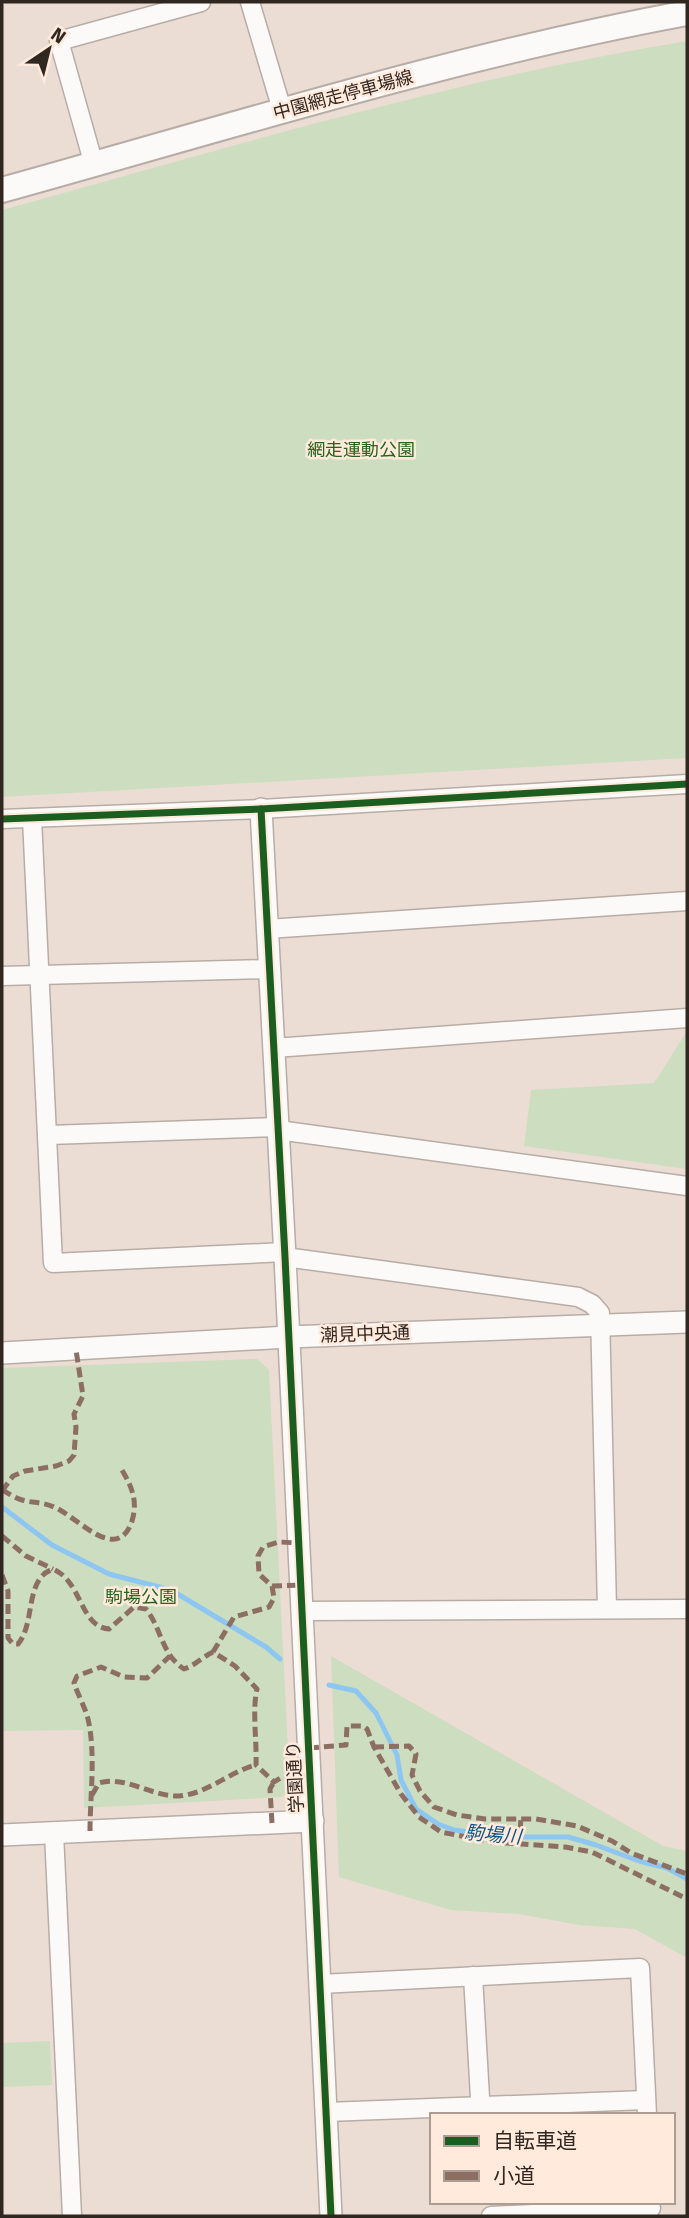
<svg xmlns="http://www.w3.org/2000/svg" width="689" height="2218" viewBox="0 0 689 2218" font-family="'Fira Sans','Noto Sans JP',sans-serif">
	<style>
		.green { fill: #cdddbf }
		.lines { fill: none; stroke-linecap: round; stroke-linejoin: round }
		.stream { stroke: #8dc7f1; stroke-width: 5 }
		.minor-casing { stroke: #b7ada6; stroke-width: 21 }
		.tertiary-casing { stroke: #b7ada6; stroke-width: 24 }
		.secondary-casing { stroke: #b7ada6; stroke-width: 28 }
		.minor { stroke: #fcfaf9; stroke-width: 18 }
		.tertiary { stroke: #fcfaf9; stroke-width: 21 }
		.secondary { stroke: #fcfaf9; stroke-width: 24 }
		.quiet { stroke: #8d6e63; stroke-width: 5; stroke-dasharray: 10 5; stroke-linecap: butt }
		.cycleway-casing { stroke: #ffeadc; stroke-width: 11 }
		.cycleway { stroke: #1b5e20; stroke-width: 7 }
		.labels { text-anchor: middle; stroke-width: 5; stroke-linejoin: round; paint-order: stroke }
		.street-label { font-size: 18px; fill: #312721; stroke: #ffeadc }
		.park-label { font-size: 18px; fill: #26651c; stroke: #ffeadc }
		.water-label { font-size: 19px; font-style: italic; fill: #12557e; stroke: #ffeadc }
	</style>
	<rect width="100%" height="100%" fill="#ebddd4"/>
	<!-- green -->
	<g class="green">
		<path d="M687,41V758L2,797V210C228,148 455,79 687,41Z"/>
		<path d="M687,1031V1169L524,1146L531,1090L654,1083Z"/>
		<path d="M257,1359L269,1370L290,1789L282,1797L84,1808L83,1730L2,1731V1368Z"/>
		<path d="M331,1656L663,1846L687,1851V1958L635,1929L579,1925L519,1914L451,1910L339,1877Z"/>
		<path d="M50,2041L52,2085L2,2087V2043Z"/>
	</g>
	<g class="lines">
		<!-- stream -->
		<g class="stream">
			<path d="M2,1507L52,1545L109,1574L171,1590L266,1647L280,1659"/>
			<path d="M329,1685L356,1691L376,1713L397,1755L401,1780L416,1809L438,1824L454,1830L508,1837H568L596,1845L639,1861L667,1868L687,1879"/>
		</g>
		<!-- minor casing -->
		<g class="minor-casing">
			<g id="minor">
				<path d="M250,2L282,110"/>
				<path d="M94,165L59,41L201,2"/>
				<path d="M32,818L53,1263L285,1252"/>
				<path d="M2,819L261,809L687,784"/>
				<path d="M267,929L687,901"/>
				<path d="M2,976L270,969"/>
				<path d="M274,1048L687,1018"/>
				<path d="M278,1130L687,1186"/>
				<path d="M49,1135L278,1127"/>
				<path d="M285,1257L578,1297L592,1304L600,1313L607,1609"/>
				<path d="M303,1611L687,1609"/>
				<path d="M54,1833L72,2216"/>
				<path d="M473,1976L481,2115"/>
				<path d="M320,1984L640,1968L647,2115"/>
				<path d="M327,2112L646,2100"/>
				<path d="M491,2216L651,2208"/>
			</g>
		</g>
		<!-- tertiary casing -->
		<g class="tertiary-casing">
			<g id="tertiary">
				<path d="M261,809L285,1257L331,2216"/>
				<path d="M2,1353L288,1337L687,1322"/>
				<path d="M2,1835L313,1821"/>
			</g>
		</g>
		<!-- secondary casing -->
		<g class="secondary-casing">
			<path id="secondary" d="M2,190C229,127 455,56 687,13"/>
		</g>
		<!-- minor -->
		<use href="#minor" class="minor"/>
		<!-- tertiary -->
		<use href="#tertiary" class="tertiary"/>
		<!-- secondary -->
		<use href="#secondary" class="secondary"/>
		<!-- quiet -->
		<g class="quiet">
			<path d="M2,1490C8,1493 15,1498 22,1500C32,1503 43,1502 54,1507C78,1517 117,1565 132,1521C138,1501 132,1487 122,1470"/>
			<path d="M2,1491L13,1476L25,1471L56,1466L69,1461L74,1455L76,1427L74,1414L83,1396L76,1350"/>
			<path d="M2,1536L26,1556L53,1569"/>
			<path d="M2,1575L8,1591V1638L13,1644H18C36,1623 24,1579 53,1569C82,1581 80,1627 109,1629L134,1607L146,1609C162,1629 161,1654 184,1669C196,1665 202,1657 213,1652L235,1666L257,1689C252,1710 257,1741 256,1765L274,1782L282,1777L311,1776"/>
			<path d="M272,1586L301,1585"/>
			<path d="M213,1652L234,1617L269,1607L274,1598L272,1586L259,1574L258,1556L263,1547L279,1542L299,1543"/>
			<path d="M374,1747L409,1746L416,1754L412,1775L420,1791L434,1807L457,1815L485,1819H536L577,1826L612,1841L631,1853L687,1874"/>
			<path d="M309,1748L346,1745L347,1726H363L367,1729L374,1747L401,1794L419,1817L441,1832L492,1842L565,1847L592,1852L687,1899"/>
			<path d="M92,1795L99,1783C125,1775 152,1797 179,1796C207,1794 229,1772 256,1765"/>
			<path d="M272,1823L270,1789L274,1782"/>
			<path d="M90,1831C90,1796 96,1754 88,1719C85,1707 78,1695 74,1683L77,1676L101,1667L124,1677L147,1678L170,1656"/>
			<path d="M519,1845L521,1818"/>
		</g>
		<!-- cycleway casing -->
		<g class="cycleway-casing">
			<g id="cycleway">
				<path d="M261,809L285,1257L331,2216"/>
				<path d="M2,819L261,809L687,784"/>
			</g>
		</g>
		<!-- cycleway -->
		<use href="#cycleway" class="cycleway"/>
	</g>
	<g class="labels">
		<!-- street labels -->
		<g class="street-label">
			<text transform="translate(343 95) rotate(-15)" y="6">中園網走停車場線</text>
			<text transform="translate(365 1334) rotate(-2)" y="6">潮見中央通</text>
			<text transform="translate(295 1777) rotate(-93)" y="6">学園通り</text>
		</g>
		<!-- park labels -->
		<g class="park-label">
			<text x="361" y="456">網走運動公園</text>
			<text x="141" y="1603">駒場公園</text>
		</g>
		<!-- water labels -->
		<g class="water-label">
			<text transform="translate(493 1834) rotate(5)" y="7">駒場川</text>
		</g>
	</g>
	<!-- border -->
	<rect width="689" height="2218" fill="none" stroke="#312721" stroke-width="7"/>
	<!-- legend -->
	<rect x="430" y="2113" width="245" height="91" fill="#ffeadc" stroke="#ad9c91" stroke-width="2"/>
	<rect x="444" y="2136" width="35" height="10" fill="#1b5e20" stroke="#ad9c91" stroke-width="2"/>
	<text x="493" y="2148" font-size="21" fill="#312721">自転車道</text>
	<rect x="444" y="2171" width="35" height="10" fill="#8d6e63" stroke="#ad9c91" stroke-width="2"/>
	<text x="493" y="2183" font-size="21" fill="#312721">小道</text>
	<!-- north arrow -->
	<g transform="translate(49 49) rotate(35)" stroke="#ffeadc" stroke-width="5" paint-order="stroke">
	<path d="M0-5L12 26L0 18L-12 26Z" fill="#312721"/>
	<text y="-10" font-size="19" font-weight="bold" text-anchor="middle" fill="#312721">N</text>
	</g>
</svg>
